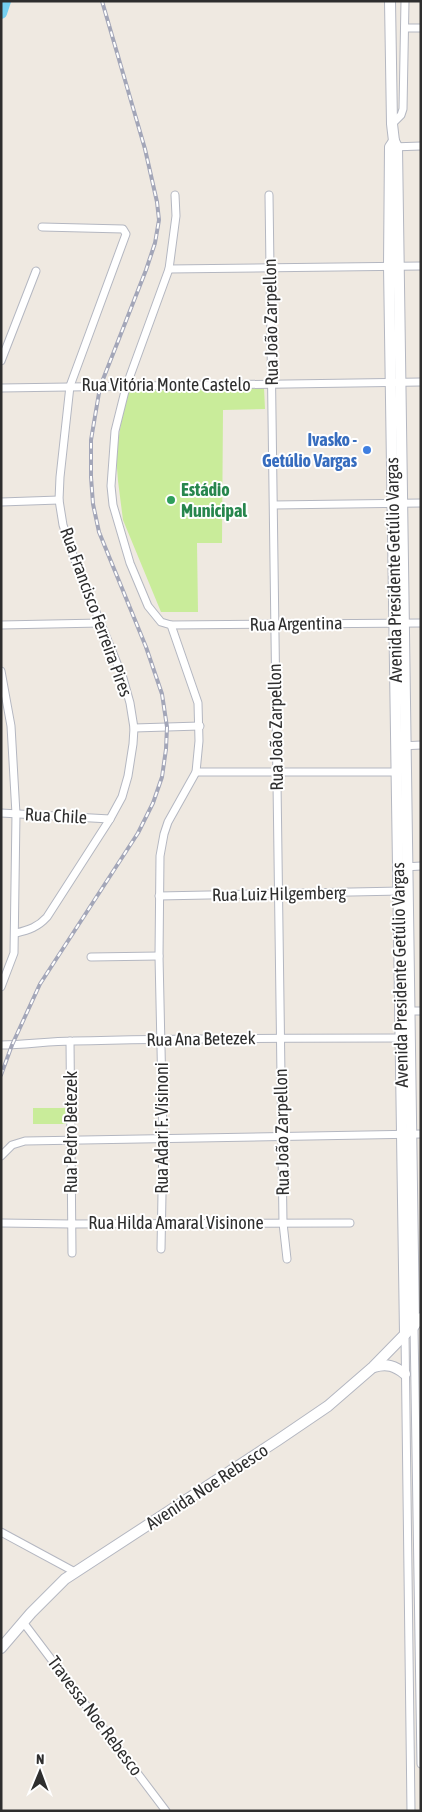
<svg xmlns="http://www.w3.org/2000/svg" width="422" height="1812" viewBox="0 0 422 1812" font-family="'Asap Condensed',sans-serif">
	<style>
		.pitch { fill: #c9ec9a }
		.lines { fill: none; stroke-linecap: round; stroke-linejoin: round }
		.river { stroke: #75cff0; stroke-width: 12 }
		.street-casing { stroke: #b4b7c1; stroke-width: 9 }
		.secondary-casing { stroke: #b4b7c1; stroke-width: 12 }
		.street { stroke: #fff; stroke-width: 7 }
		.secondary { stroke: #fff; stroke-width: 10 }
		.rail-casing { stroke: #a3a6b8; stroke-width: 4 }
		.rail { stroke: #fff; stroke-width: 2; stroke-dasharray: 5.5; stroke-linecap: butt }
		.shop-dot { fill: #3f7fe0; stroke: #fff; stroke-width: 2 }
		.leisure-dot { fill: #2e9e5b; stroke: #fff; stroke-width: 2 }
		.labels { text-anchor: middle; stroke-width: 4; stroke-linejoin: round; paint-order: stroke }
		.street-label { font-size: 18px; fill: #2e2e2e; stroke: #fff }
		.shop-label { font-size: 18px; font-weight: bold; fill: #366cbe; stroke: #fff; text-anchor: end }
		.leisure-label { font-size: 18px; font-weight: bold; fill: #27864d; stroke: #fff; text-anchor: start }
	</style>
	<rect width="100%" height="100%" fill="#efe9e1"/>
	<!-- pitch -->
	<g class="pitch">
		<path d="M264,388L265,409L223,410L222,543H197L198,612H161L123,520L118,481L116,455L126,391Z"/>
		<rect x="33" y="1108" width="33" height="16"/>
	</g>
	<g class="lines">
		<!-- river -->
		<path class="river" d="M1,13L5,1"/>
		<!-- street casing -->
		<g class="street-casing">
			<g id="street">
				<path d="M405,28H421"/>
				<path d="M392,124L401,115L403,109L405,1"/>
				<path d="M392,147L421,146"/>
				<path d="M269,195L283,1223L287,1259"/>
				<path d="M169,269L421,266"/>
				<path d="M1,361L36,271"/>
				<path d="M1,388L421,382"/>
				<path d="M1,502L59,500"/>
				<path d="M274,505L421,503"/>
				<path d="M1,625L101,623"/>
				<path d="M171,625L421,623"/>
				<path d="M1,671L11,726L16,814L14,953L1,987"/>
				<path d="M134,728L200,726"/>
				<path d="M401,746L421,745"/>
				<path d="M196,772H397"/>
				<path d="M1,813L110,819"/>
				<path d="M404,867L421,866"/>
				<path d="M159,896L401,891"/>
				<path d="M16,933C29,930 38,927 47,917L110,819L122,797L128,776L133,744L134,728L130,703L123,678L74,558L63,525L59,500L60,477L70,386L126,234L123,229L42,227"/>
				<path d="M91,957L159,956"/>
				<path d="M406,1011H421"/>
				<path d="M70,1041L72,1253"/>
				<path d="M1,1045C25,1045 49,1041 73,1041C183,1038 293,1038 403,1038"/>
				<path d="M1,1156L12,1145L25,1141L421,1134"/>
				<path d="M1,1223L71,1224L350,1223"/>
				<path d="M161,1249L163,1139L159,956L160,856L164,834L168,822L196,772L199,741L198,703L171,625L161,622L148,606L130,563L113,505L111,486L115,431L126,387L169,269L176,216L175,195"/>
				<path d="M414,1326L421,1764"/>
				<path d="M405,1334L411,1811"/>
				<path d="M1,1532L75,1572"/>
				<path d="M23,1622L166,1811"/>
			</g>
		</g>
		<!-- secondary casing -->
		<g class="secondary-casing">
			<g id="secondary">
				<path d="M390,1L392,124L394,141L397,147L414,1326"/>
				<path d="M394,141L390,147L389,266L405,1334"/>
				<path d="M374,1367C387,1363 395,1366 405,1374"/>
				<path d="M1,1648L31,1613L65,1579L278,1440L328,1406L373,1367L421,1318"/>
			</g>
		</g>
		<!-- street -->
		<use href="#street" class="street"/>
		<!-- secondary -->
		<use href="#secondary" class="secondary"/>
		<!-- rail casing -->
		<g class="rail-casing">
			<path id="rail" d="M1,1075L12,1045L40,984L138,833L153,803L162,777L166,749L167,727L162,694L146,647L99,532L93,504L91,477V440L100,387L146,270L155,243L159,220L157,202L145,149L102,1"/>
		</g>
		<!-- rail -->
		<use href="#rail" class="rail"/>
	</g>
	<!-- markers -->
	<circle class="shop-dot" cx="367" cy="450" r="5"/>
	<circle class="leisure-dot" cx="171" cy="500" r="5"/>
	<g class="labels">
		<!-- street labels -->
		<g class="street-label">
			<text transform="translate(271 322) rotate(-91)" y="6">Rua João Zarpellon</text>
			<text x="166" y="391">Rua Vitória Monte Castelo</text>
			<text transform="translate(394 570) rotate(-91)" y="6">Avenida Presidente Getúlio Vargas</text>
			<text transform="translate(96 612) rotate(70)" y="6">Rua Francisco Ferreira Pires</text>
			<text transform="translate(296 624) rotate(-1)" y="6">Rua Argentina</text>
			<text transform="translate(276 727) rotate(-91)" y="6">Rua João Zarpellon</text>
			<text transform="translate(56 816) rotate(3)" y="6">Rua Chile</text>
			<text transform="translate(279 894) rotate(-1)" y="6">Rua Luiz Hilgemberg</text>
			<text transform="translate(400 975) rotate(-91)" y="6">Avenida Presidente Getúlio Vargas</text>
			<text transform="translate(201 1039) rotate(-1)" y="6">Rua Ana Betezek</text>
			<text transform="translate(162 1128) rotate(-90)" y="6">Rua Adari F. Visinoni</text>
			<text transform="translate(71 1132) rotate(-90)" y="6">Rua Pedro Betezek</text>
			<text transform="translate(282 1132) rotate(-91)" y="6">Rua João Zarpellon</text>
			<text x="176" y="1229">Rua Hilda Amaral Visinone</text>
			<text transform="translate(207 1487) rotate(-33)" y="6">Avenida Noe Rebesco</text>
			<text transform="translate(95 1716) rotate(53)" y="6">Travessa Noe Rebesco</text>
		</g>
		<!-- shop labels -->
		<g class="shop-label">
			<text x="357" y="446">Ivasko -<tspan x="357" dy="21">Getúlio Vargas</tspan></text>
		</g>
		<!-- leisure labels -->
		<g class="leisure-label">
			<text x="181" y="496">Estádio<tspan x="181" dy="21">Municipal</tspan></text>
		</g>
	</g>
	<!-- border -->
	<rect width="422" height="1812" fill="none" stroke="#2e2e2e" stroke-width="5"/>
	<!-- north arrow -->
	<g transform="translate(40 1772) rotate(1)" stroke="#ffffff" stroke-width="4" paint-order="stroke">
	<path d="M0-4L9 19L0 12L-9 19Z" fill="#2e2e2e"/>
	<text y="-8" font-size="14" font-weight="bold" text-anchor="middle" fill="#2e2e2e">N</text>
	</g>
</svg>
